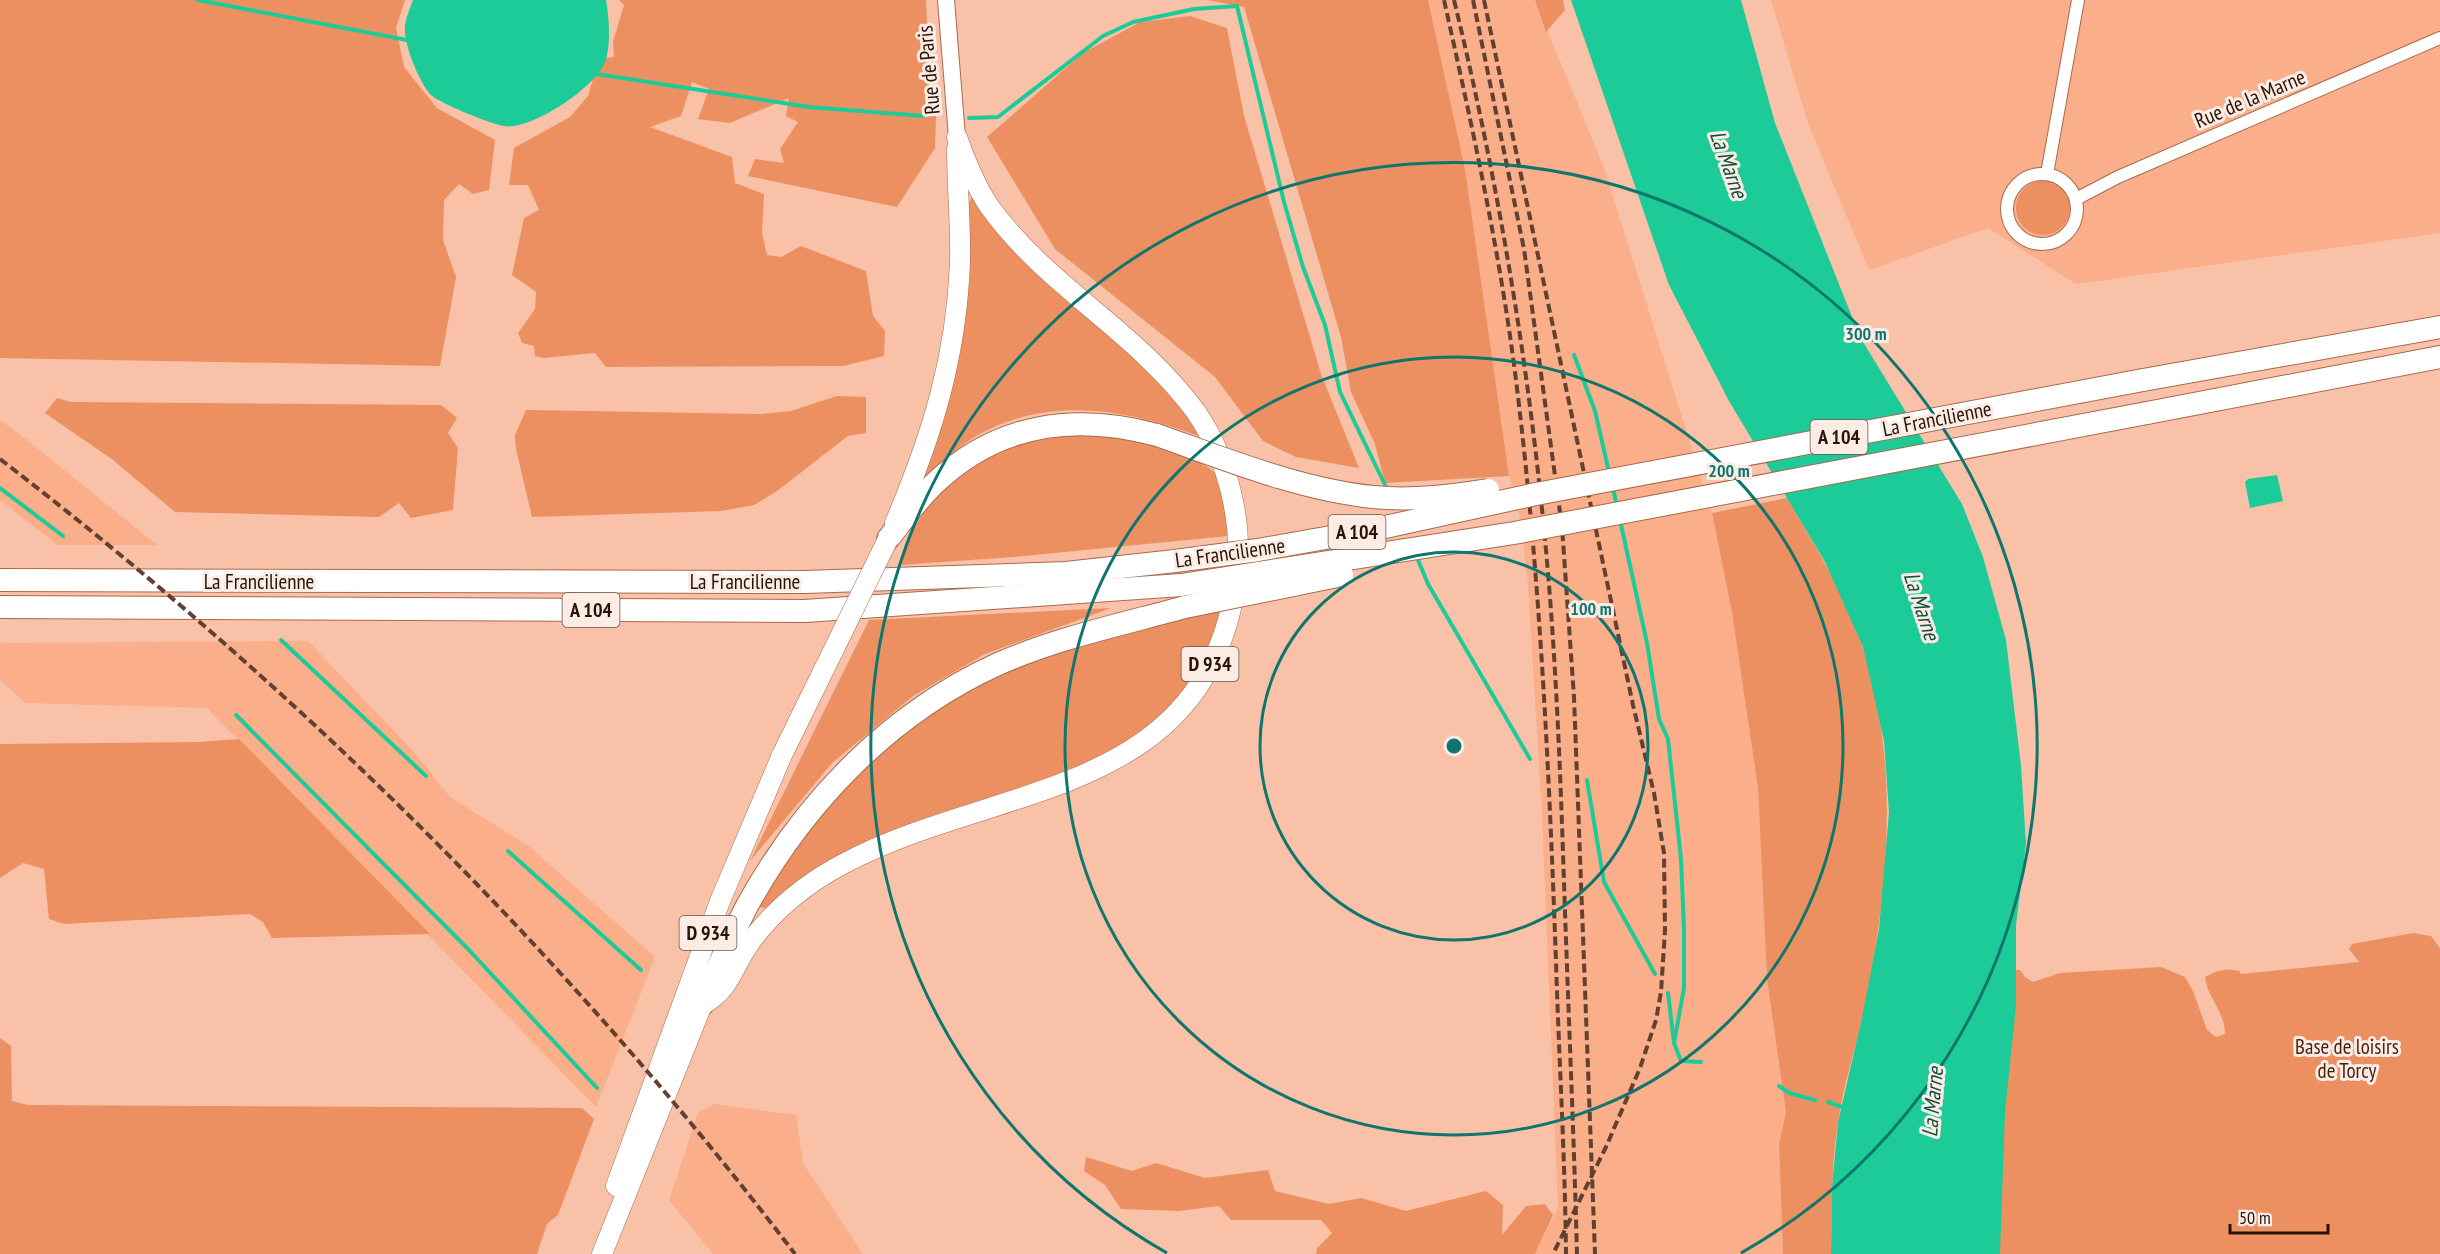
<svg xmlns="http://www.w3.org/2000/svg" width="2440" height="1254" viewBox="0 0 2440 1254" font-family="'PT Sans Narrow',sans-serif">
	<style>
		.built { fill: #faae8a }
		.green { fill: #ec9062 }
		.water { fill: #1dcb98 }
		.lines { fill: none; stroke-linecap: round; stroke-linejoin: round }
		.stream { stroke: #1dcb98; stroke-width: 4 }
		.minor-casing { stroke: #a96a4c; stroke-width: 14 }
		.secondary-casing { stroke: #a96a4c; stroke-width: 18 }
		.primary-casing { stroke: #a96a4c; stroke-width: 21 }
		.motorway-casing { stroke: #a96a4c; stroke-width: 24 }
		.minor { stroke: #fff; stroke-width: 12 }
		.secondary { stroke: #fff; stroke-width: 16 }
		.primary { stroke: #fff; stroke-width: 20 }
		.motorway { stroke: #fff; stroke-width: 22 }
		.rail { stroke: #624132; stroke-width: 4; stroke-dasharray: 9 4.5; stroke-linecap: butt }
		.primary-bridge-casing { stroke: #a96a4c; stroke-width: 21; stroke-linecap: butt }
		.motorway-bridge-casing { stroke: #a96a4c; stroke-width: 24; stroke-linecap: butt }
		.primary-bridge { stroke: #fff; stroke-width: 20 }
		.motorway-bridge { stroke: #fff; stroke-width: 22 }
		.ring { fill: none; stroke: #0f766e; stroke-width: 3 }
		.labels { text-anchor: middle; stroke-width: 6; stroke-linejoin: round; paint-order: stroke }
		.shield { fill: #fbede6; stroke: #695449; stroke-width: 1.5 }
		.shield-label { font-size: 20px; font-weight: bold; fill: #2a1206 }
		.street-label { font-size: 21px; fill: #2a1206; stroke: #fbede6 }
		.park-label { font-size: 21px; fill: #491f08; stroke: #fbede6 }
		.water-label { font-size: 22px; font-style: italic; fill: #11503c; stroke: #fbede6 }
		.centre { fill: #0f766e; stroke: #fbede6; stroke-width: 3 }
		.ring-label { font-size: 18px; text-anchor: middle; font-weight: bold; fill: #0f766e; stroke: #fbede6; stroke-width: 6; stroke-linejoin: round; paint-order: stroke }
	</style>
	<rect width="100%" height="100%" fill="#f9c1a7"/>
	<!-- built -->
	<g class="built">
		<path d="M1428,0H1535L1604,168L1712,513L1732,613L1758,788L1767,979L1786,1112L1779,1144L1783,1254H1535L1558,1208L1542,814L1528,584L1521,522L1509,476L1465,169Z"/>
		<path d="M1771,0H2440V233L2076,284L1988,228L1869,270L1809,126Z"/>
		<path d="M0,420L26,439L157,545H58L0,500Z"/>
		<path d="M308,641L413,751L450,797L530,847L655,957L596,1107L207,708L26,703L0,680V643Z"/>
		<path d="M714,1104L796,1115L803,1163L863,1254H713L669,1200L698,1113Z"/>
	</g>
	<!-- green -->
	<g class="green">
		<path d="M0,0H405L396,28L404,67L437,108L495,140L489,190L473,194L459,184L444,200L443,240L456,277L440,366L0,358Z"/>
		<path d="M619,0H926L930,96L936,118L935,148L897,207L748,176L755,159L784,163L780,149L798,122L786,116L789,98L730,123L698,119L709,89L692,82L681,116L650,127L732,157L735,183L764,194L762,233L767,255L781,257L801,246L866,271L873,316L885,331L884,356L843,366L606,367L595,353L543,358L535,356L534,346L522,343L518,333L535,309L536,292L512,275L524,218L539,210L528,185H509L514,148L570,117L588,96L599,59L614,57L613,42L624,5Z"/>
		<path d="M1207,0H1428L1465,169L1509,476L1385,483L1375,444L1351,392L1341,337L1244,7Z"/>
		<path d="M1535,0H1563L1565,10L1546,32Z"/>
		<path d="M1190,16L1227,28L1244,116L1321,374L1359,468L1296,457L1263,441L1215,377L1055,249L987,137L1083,53L1140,22Z"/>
		<circle cx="2043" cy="208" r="27"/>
		<path d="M973,196L1190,415L1203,438C1127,408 1043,394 970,440C950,453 932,473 915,488L952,387L963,336L969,202Z"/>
		<path d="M837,396L866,397V433L848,436L777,491L754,505L721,511L532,517L516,449L515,435L526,410L761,414L791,411Z"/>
		<path d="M57,398L71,402L441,405L457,418L448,433L458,448L453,510L411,518L399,503L379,517L175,512L113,460L45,413Z"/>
		<path d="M1088,432C1117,436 1209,453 1221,481C1227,497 1227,519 1228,536L1013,557L901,565L908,536L931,502L971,467L1019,438Z"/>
		<path d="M1787,498C1814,545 1847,596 1863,648C1901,768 1888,895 1863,1016C1855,1052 1843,1086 1838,1122C1831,1166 1832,1210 1831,1254H1783L1779,1144L1786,1112L1767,979L1758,788L1732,613L1712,513Z"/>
		<path d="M1228,603C1217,632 1205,664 1187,689C1181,697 1171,704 1164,711C1094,779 997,790 909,824C859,844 812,875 769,908L757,907L801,837L858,770L916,718L976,682L1031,660Z"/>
		<path d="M1111,608L985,654L913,696L832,763L750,861L869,620Z"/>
		<path d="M239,739L430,934L272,938L263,922L250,914L64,924L49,919L44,869L23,863L0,878V744L200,742Z"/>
		<path d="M2413,933L2431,936L2440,948V1254H2000L1996,1037L2011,970H2020L2025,977L2033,982L2060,973L2161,967L2185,977L2193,991L2207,1030L2216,1037L2225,1034C2225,1012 2207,997 2205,977C2218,970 2226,968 2239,971L2241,974L2359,962L2349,949L2352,944Z"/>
		<path d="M0,1038L11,1046L12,1101L28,1105L582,1108L594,1119L558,1215L547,1224L537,1254H0Z"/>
		<path d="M1086,1157L1132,1171L1156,1163L1205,1178L1268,1170L1275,1191L1329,1204L1361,1198L1406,1211L1486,1191L1503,1205L1502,1235L1526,1206L1545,1204L1553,1215L1535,1254H1316L1317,1248L1332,1233L1321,1220H1231L1219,1206L1179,1211L1121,1209L1105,1185L1084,1171Z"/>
	</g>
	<!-- water -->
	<g class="water">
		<path d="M413,0H606C609,18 611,41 606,59C600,85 531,131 504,126C491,124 438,103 430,94C419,81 403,43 405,26C406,18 410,8 413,0Z"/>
		<path d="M1571,0H1741L1775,123L1860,337L1962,504L1983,557L2006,640L2021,766L2026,844L2016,925V1006L2005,1112L2000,1254H1831L1832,1187L1838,1122L1862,1018L1879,929L1889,812L1884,741L1863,647L1825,562L1729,401L1669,285Z"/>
		<path d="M2277,475L2283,501L2250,508L2245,482L2248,479Z"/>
	</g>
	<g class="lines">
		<!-- stream -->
		<g class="stream">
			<path d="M198,0L412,41"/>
			<path d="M590,73L809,107L923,116"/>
			<path d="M969,118L998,117L1103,36L1133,22L1194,9L1237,6L1284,202L1303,267L1325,325L1340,392L1388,491"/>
			<path d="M1574,355L1595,411L1609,472"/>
			<path d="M0,488L63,536"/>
			<path d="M1613,488L1617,507"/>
			<path d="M1620,520L1647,643L1659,719L1668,739L1681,859L1684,930V988L1674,1043"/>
			<path d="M1416,555L1428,584L1530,759"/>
			<path d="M281,640L426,776"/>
			<path d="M236,715L469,950L597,1088"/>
			<path d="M1587,780L1604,882L1655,974"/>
			<path d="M508,851L641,970"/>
			<path d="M1668,993L1674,1043L1681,1061L1701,1062"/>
			<path d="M1779,1086L1789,1093L1815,1100"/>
			<path d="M1828,1102L1845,1108"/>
		</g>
		<!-- minor casing -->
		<g class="minor-casing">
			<g id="minor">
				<circle cx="2042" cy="209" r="35"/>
				<path d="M2047,174L2078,0"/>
				<path d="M2076,199L2118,177L2440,38"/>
			</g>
		</g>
		<!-- secondary casing -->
		<g class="secondary-casing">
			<path id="secondary" d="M946,0L957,137"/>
		</g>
		<!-- primary casing -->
		<g class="primary-casing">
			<g id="primary">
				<path d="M895,523C932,435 956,359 960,263C961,225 957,186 957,148"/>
				<path d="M616,1186L720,901L782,755"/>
				<path d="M602,1254L702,1005C732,988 732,967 751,941C775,909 807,883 843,864C996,782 1204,800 1236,582C1244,525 1229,460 1196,412C1138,332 1046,286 989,206C975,185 965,160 957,137"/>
			</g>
		</g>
		<!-- motorway casing -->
		<g class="motorway-casing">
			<g id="motorway">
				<path d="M2143,380L2440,327"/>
				<path d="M2147,413L2440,357"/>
				<path d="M888,539C903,520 918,499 935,483C998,423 1076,413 1157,435"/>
				<path d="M0,580L805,582L1066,573L1175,561"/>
				<path d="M0,607L805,611L1181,585"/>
				<path d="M702,1005C716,972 730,938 747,906C804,802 890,713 998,664C1057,638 1123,624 1185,607"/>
			</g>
		</g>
		<!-- minor -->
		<use href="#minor" class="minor"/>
		<!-- secondary -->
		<use href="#secondary" class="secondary"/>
		<!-- primary -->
		<use href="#primary" class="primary"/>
		<!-- motorway -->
		<use href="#motorway" class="motorway"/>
		<!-- rail -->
		<g class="rail">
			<path d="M1444,0C1472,126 1500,252 1516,380C1540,574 1549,767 1556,962C1559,1059 1565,1157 1566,1254"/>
			<path d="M1454,0C1498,181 1529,365 1546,550C1557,670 1561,791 1565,912C1569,1026 1574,1140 1577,1254"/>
			<path d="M1473,0L1524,249L1562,527L1574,697L1595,1254"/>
			<path d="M1484,0L1633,705L1654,793L1664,853L1665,930L1661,992L1656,1020L1640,1068L1606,1147L1553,1254"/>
			<path d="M0,459C299,689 566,954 795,1254"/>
		</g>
		<!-- primary-bridge casing -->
		<g class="primary-bridge-casing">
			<path id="primary-bridge" d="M782,755L888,539"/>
		</g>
		<!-- motorway-bridge casing -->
		<g class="motorway-bridge-casing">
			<g id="motorway-bridge">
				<path d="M1157,435C1225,459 1301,490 1373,497C1412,501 1450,496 1488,490"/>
				<path d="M1175,561L1258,550L1376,529L1536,494L2143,380"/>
				<path d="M1181,585L1514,533L2147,413"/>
				<path d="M1185,607L1342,575"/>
			</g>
		</g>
		<!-- primary-bridge -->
		<use href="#primary-bridge" class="primary-bridge"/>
		<!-- motorway-bridge -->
		<use href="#motorway-bridge" class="motorway-bridge"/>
	</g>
	<!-- distance rings -->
	<g class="ring">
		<circle cx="1454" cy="746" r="194"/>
		<circle cx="1454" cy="746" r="389"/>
		<path d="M1167 1253A583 583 0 1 1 1741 1253"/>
	</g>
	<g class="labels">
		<!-- shield labels -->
		<g class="shield">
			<rect x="1810.5" y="420" width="57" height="34" rx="4.5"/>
			<rect x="1328.5" y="515" width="57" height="34" rx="4.5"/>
			<rect x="562.5" y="593" width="57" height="34" rx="4.5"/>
			<rect x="1181.5" y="647" width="57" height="34" rx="4.5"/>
			<rect x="679.5" y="916" width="57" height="34" rx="4.5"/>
		</g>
		<g class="shield-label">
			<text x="1839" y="444">A 104</text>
			<text x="1357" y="539">A 104</text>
			<text x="591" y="617">A 104</text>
			<text x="1210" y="671">D 934</text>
			<text x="708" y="940">D 934</text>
		</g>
		<!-- street labels -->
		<g class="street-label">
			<text transform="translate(929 70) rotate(-95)" y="7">Rue de Paris</text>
			<text transform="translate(2250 99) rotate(-23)" y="7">Rue de la Marne</text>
			<text transform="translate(1937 419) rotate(-11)" y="7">La Francilienne</text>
			<text transform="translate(1230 553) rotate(-8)" y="7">La Francilienne</text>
			<text x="259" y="589">La Francilienne</text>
			<text x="745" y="589">La Francilienne</text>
		</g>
		<!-- park labels -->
		<g class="park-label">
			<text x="2347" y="1054">Base de loisirs<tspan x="2347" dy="24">de Torcy</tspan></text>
		</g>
		<!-- water labels -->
		<g class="water-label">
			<text transform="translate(1729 164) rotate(70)" y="8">La Marne</text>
			<text transform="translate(1922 606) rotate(72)" y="8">La Marne</text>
			<text transform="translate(1932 1102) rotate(-85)" y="8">La Marne</text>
		</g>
	</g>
	<circle cx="1454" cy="746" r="9" class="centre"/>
	<g class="ring-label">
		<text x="1866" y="340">300 m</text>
		<text x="1729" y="477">200 m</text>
		<text x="1591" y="615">100 m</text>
	</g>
	<!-- scale -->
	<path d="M2230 1224v9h98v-9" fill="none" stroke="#2a1206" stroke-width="3"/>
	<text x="2239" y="1224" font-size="18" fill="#2a1206" stroke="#fbede6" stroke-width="4.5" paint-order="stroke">50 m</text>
</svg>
